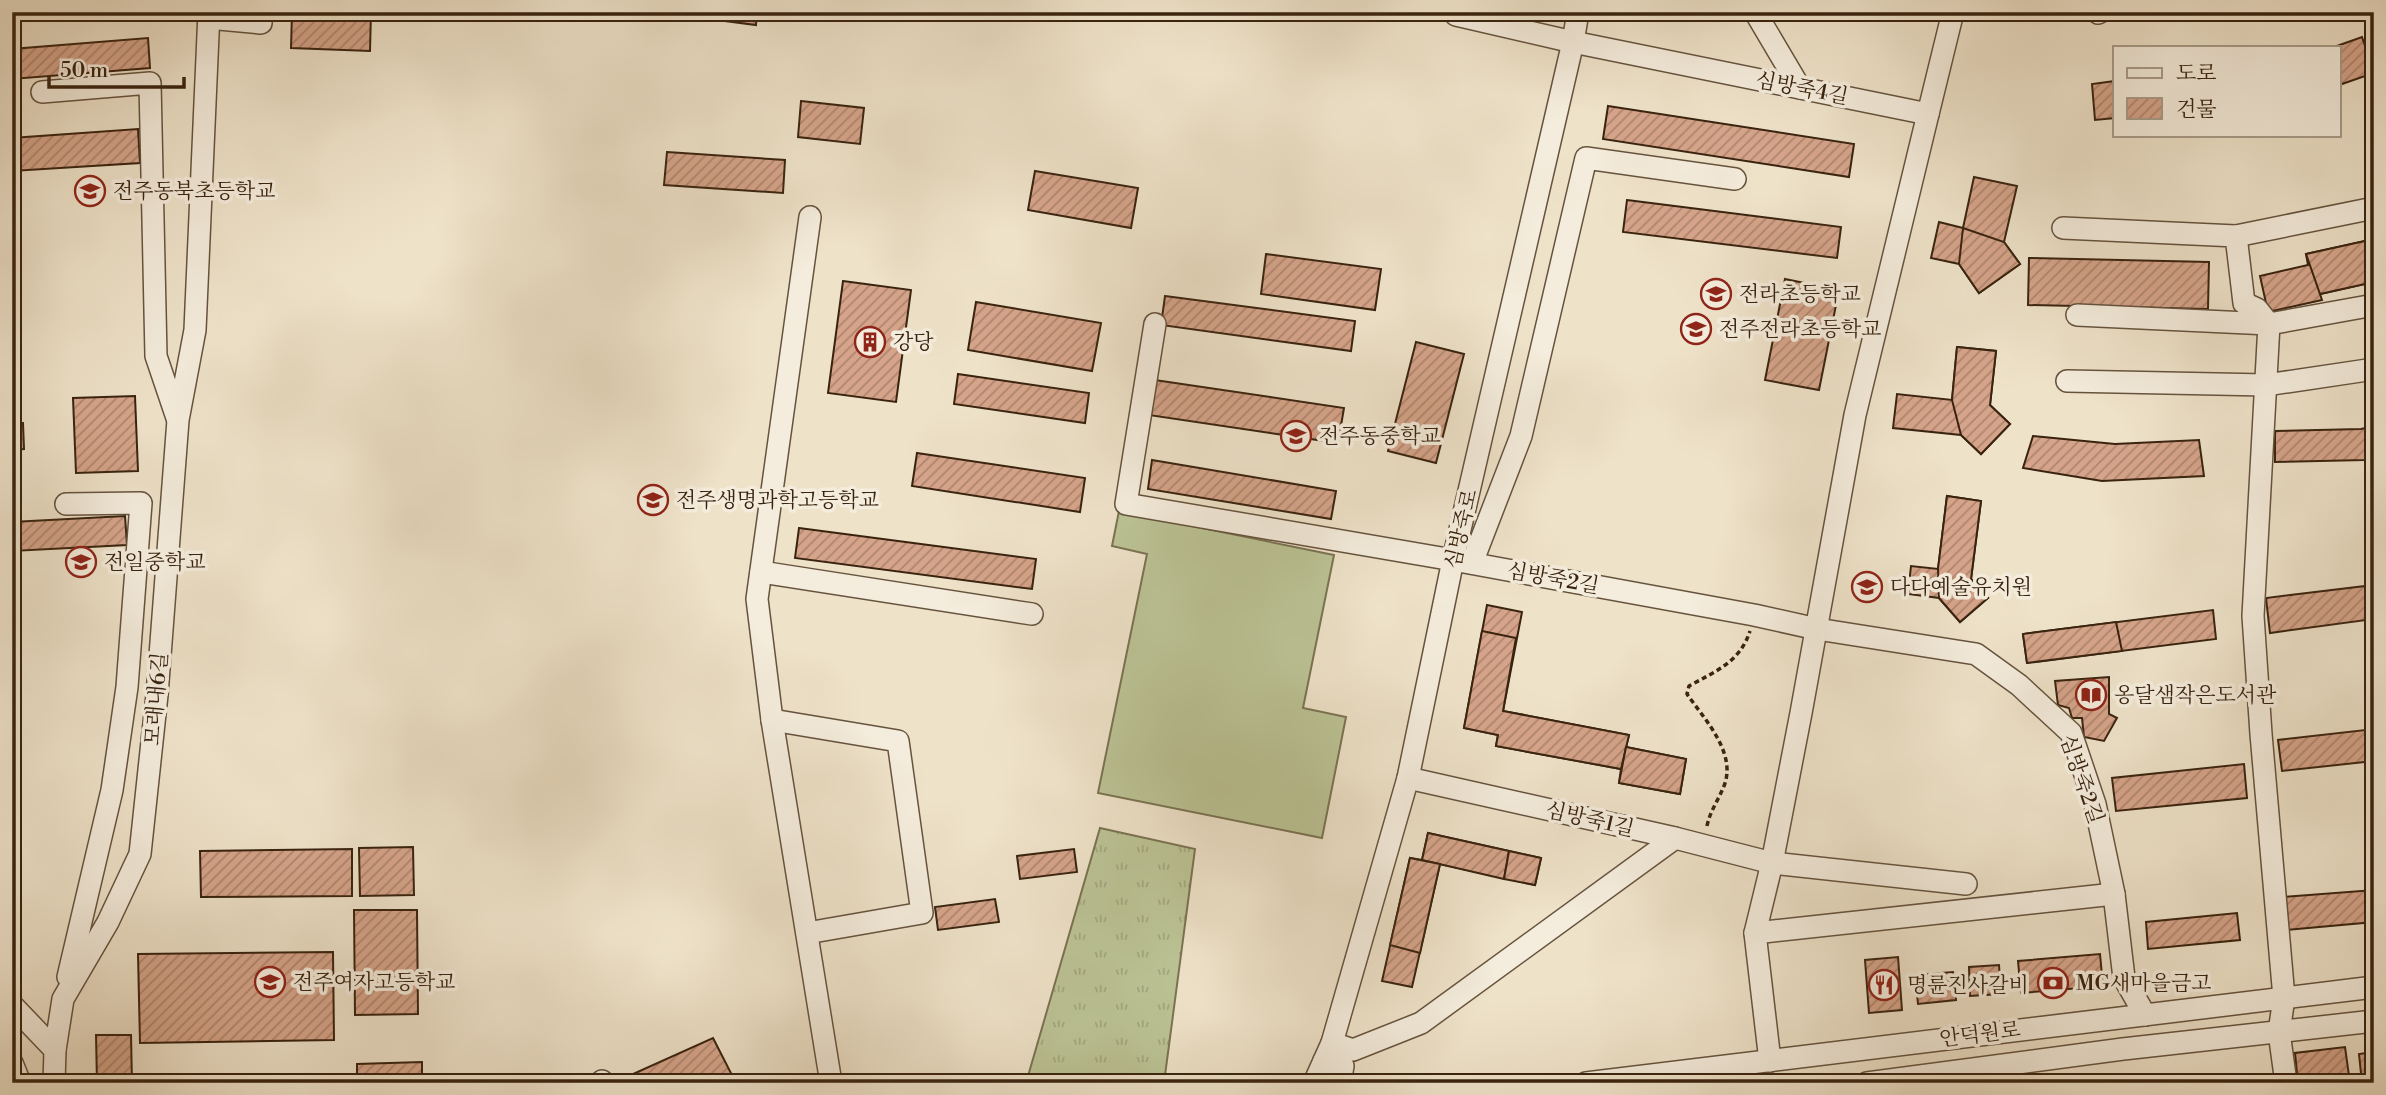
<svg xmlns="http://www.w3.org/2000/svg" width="2386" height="1095" viewBox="0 0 2386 1095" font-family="'Libre Bodoni','Noto Serif KR',serif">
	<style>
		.grass { fill: url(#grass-tufts); stroke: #7a7352; stroke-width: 2 }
		.pitch { fill: #bbc395; stroke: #7a7352; stroke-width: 2 }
		.building { fill: url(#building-hatch); stroke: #39230f; stroke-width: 2 }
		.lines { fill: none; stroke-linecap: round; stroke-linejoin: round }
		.minor-casing { stroke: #66533e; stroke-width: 24 }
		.path { stroke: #39230f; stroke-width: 3.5; stroke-dasharray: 5 3.5; stroke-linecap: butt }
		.minor { stroke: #f4ecdc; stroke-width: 21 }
		.labels { text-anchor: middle; stroke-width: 7; stroke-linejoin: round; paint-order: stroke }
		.street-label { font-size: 21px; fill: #39230f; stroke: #f4ecdc }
		.poi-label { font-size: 21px; fill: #39230f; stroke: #f4ecdc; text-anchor: start }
	</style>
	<defs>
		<pattern id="grass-tufts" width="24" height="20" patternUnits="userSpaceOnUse" patternTransform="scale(1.75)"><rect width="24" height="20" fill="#bbc395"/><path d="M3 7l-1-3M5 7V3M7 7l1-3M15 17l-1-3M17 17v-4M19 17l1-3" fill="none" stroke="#a2a77f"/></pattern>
		<pattern id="building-hatch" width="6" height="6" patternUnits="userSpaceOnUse" patternTransform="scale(1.75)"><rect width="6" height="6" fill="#d6a48a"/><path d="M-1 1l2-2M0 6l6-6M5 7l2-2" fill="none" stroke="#af856f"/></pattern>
	</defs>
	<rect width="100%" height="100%" fill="#eee2c9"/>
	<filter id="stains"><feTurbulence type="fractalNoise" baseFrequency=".00286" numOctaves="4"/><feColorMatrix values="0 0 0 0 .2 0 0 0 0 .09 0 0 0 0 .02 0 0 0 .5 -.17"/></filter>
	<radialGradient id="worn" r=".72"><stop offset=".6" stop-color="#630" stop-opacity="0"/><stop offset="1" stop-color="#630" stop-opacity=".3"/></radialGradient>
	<!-- grass -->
	<path class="grass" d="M1100,828L1195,849L1164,1083H1026Z"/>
	<!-- pitch -->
	<path class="pitch" d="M1119,511L1334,555L1303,708L1346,717L1322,838L1098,793L1147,554L1112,546Z"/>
	<!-- building -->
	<g class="building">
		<path d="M292,12H371L370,51L291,48Z"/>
		<path d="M656,12H757L756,25Z"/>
		<path d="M2362,37L2374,73L2339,85V47H2334Z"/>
		<path d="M148,38L150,68L12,79V49Z"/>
		<path d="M2115,81V118L2095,120L2092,84Z"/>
		<path d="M801,101L864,108L860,144L798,137Z"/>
		<path d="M1608,106L1854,144L1849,177L1603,139Z"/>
		<path d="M138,129L140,163L12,171V138Z"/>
		<path d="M667,152L785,160L783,193L664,185Z"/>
		<path d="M1035,171L1138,188L1131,228L1028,210Z"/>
		<path d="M1974,177L2017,186L2004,242L2020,264L1979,293L1959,264L1931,258L1939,222L1963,228Z"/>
		<path d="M1627,200L1841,227L1837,258L1623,232Z"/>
		<path d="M1963,228L2004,242L2020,264L1979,293L1959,264Z"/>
		<path d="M2374,239V282L2320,294L2322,300L2268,312L2260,276L2308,265L2306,254Z"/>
		<path d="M2374,239V282L2320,294L2306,254Z"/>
		<path d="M1266,254L1381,269L1375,310L1261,294Z"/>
		<path d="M2029,258L2209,262L2208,309L2028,305Z"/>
		<path d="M1785,279L1839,290L1819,390L1765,380Z"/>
		<path d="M843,281L911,290L896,402L828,393Z"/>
		<path d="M1165,296L1355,321L1351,351L1161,325Z"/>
		<path d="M976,302L1101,323L1092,371L968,350Z"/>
		<path d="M1416,342L1464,354L1436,463L1388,451Z"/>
		<path d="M1957,347L1996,351L1990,405L2010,424L1981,454L1961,435L1893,428L1897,394L1952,400Z"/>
		<path d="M1957,347L1996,351L1990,405L2010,424L1981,454L1961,435L1952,400Z"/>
		<path d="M958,374L1089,393L1085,423L954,404Z"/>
		<path d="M1148,379L1344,408L1338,443L1142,414Z"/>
		<path d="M135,396L138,471L76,473L73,398Z"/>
		<path d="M23,423L24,449L12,450V424Z"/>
		<path d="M2374,426V458L2365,460L2275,462V431L2361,429Z"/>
		<path d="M2033,436L2115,444L2199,440L2204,476L2102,481L2023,468Z"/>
		<path d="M917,453L1085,478L1080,512L912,486Z"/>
		<path d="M1152,460L1336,491L1331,519L1148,489Z"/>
		<path d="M1947,496L1981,501L1971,579L1988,598L1960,622L1939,598L1908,594L1911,566L1938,569Z"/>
		<path d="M1947,496L1981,501L1971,579L1988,598L1960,622L1939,598L1938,569Z"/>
		<path d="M125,516L127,545L12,551V522Z"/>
		<path d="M799,528L1036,559L1032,589L795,558Z"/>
		<path d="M2374,585V619L2270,633L2266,598Z"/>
		<path d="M1487,605L1522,612L1503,711L1629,735L1626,747L1686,759L1680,794L1619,783L1621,769L1496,746L1498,735L1464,728Z"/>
		<path d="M2213,610L2216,639L2027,663L2023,634Z"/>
		<path d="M2116,622L2122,651L2027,663L2023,634Z"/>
		<path d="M1482,631L1516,638L1503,711L1629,735L1621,769L1496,746L1498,735L1464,728Z"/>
		<path d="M2109,677V714L2117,718L2104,741L2084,737L2082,718H2072L2069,708L2058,705L2055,681Z"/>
		<path d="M2374,729V761L2282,771L2278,740Z"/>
		<path d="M1626,747L1686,759L1680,794L1619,783Z"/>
		<path d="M2244,764L2247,798L2116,811L2112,778Z"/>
		<path d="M1428,833L1541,858L1535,885L1440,864L1412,987L1382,981L1410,858L1422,860Z"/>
		<path d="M1428,833L1509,851L1504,879L1422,860Z"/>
		<path d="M413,847L414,895L360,896L359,848Z"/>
		<path d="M352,849V896L201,897L200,851Z"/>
		<path d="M1074,849L1077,872L1020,879L1017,856Z"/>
		<path d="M1509,851L1541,858L1535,885L1504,879Z"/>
		<path d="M1410,858L1440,864L1420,953L1390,945Z"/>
		<path d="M2374,890V922L2286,930L2284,897Z"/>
		<path d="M995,899L999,922L938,930L935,907Z"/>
		<path d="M354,910H417L418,1014L355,1015Z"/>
		<path d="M2237,913L2240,940L2148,949L2146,922Z"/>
		<path d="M333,952L334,1040L140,1043L138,954Z"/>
		<path d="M2100,954L2103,986L2021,993L2018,961Z"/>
		<path d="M1898,957L1902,1010L1869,1013L1865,960Z"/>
		<path d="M1999,965L2001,994L1970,996L1969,967Z"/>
		<path d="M1953,972L1956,1000L1918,1004L1915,975Z"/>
		<path d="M96,1035H131L132,1083H97Z"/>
		<path d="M713,1038L736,1083H637L633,1074Z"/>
		<path d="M2345,1047L2350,1083H2298L2295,1053Z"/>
		<path d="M2374,1052V1083H2362L2359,1054Z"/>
		<path d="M422,1062V1083H357V1064Z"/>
	</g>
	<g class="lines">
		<!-- minor casing -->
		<g class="minor-casing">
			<g id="minor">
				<path d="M1455,12L1456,15L1573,42L1928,114L1953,12"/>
				<path d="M1755,12L1800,88"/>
				<path d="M2098,13L2100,12"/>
				<path d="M208,18L261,23V12"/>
				<path d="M42,92L150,83L156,356L177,418"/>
				<path d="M810,217L757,599L772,720L831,1083"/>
				<path d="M2063,228L2236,236L2244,303L2257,309L2269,324L2253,616L2261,734L2284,998L2279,1032L2286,1083"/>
				<path d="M2236,236L2374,208"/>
				<path d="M2077,315L2269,324L2374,305"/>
				<path d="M1155,324L1126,504L1453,560L1754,615L1817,629L1976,654L2019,685L2071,733L2095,804L2114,894L2124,978L2145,1015"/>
				<path d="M2067,381L2266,385L2374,369"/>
				<path d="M66,504L141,503L127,687L112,790L68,977"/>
				<path d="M1472,563L1521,436L1586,158L1735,179"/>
				<path d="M761,572L1032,614"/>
				<path d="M772,720L898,741L922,913L807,933"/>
				<path d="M1408,778L1675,838L1772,863L1966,884"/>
				<path d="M1755,933L2114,894"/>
				<path d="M12,1005L55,1050"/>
				<path d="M1332,1043L1353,1050L1421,1023L1675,838"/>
				<path d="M1324,1061L1343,1066L1340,1083"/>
				<path d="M1770,1061L1755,933L1772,863L1801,713L1855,415L1928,114"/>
				<path d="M12,1063L20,1083"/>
				<path d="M602,1081V1083"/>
				<path d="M54,1083L55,1050L63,999L108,922L140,854L157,695L178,420L195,330L209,12"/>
				<path d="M1314,1083L1332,1043L1408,778L1453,560L1573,42L1578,12"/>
				<path d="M1586,1083L2374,987"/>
				<path d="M1867,1083L2123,1049L2374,1021"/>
			</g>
		</g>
		<!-- path -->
		<path class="path" d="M1707,826C1710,811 1718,801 1724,786C1737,753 1705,720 1687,694L1689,686C1716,671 1740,662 1750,631"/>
		<!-- minor -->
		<use href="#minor" class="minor"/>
	</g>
	<!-- icons -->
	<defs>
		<g id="school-ring" transform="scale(1.575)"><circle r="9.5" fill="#f4ecdc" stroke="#8f2418" stroke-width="1.5"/><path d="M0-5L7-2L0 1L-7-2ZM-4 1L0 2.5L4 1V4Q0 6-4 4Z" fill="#8f2418"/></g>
		<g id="building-ring" transform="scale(1.575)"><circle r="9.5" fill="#f4ecdc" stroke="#8f2418" stroke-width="1.5"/><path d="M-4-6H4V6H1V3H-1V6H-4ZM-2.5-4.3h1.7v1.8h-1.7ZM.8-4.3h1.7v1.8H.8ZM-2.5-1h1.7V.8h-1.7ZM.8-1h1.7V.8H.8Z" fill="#8f2418"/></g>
		<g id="library-ring" transform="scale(1.575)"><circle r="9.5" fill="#f4ecdc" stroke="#8f2418" stroke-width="1.5"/><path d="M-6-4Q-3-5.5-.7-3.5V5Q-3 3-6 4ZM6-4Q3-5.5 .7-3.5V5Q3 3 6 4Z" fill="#8f2418"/></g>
		<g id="bank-ring" transform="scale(1.575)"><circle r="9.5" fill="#f4ecdc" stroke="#8f2418" stroke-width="1.5"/><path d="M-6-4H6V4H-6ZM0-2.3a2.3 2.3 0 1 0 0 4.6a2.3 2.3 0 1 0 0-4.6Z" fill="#8f2418"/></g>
		<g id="restaurant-ring" transform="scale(1.575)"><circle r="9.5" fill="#f4ecdc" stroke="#8f2418" stroke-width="1.5"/><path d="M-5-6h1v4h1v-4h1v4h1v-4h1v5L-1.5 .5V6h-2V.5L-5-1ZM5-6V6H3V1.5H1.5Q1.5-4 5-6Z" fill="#8f2418"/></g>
	</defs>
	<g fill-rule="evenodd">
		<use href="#school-ring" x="90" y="191"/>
		<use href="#school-ring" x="1716" y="294"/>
		<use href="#school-ring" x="1696" y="329"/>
		<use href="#building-ring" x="870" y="342"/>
		<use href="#school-ring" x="1296" y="436"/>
		<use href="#school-ring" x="653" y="500"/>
		<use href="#school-ring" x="81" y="562"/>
		<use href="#school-ring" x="1867" y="587"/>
		<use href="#library-ring" x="2091" y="695"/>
		<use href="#school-ring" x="270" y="982"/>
		<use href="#bank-ring" x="2053" y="983"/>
		<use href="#restaurant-ring" x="1884" y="985"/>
	</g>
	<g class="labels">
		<!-- street labels -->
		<g class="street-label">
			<text transform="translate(1802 88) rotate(11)" y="7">심방죽4길</text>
			<text transform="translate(1461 529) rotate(-77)" y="7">심방죽로</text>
			<text transform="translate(1553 578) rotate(10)" y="7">심방죽2길</text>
			<text transform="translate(156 699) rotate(-85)" y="7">모래내6길</text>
			<text transform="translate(2082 779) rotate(71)" y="7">심방죽2길</text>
			<text transform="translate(1590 819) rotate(13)" y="7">심방죽1길</text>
			<text transform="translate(1980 1034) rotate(-7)" y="7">안덕원로</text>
		</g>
		<!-- poi labels -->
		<g class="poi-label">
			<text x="113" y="198">전주동북초등학교</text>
			<text x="1739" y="301">전라초등학교</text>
			<text x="1719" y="336">전주전라초등학교</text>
			<text x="893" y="349">강당</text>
			<text x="1319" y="443">전주동중학교</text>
			<text x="676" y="507">전주생명과학고등학교</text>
			<text x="104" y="569">전일중학교</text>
			<text x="1890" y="594">다다예술유치원</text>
			<text x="2114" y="702">옹달샘작은도서관</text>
			<text x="293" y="989">전주여자고등학교</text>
			<text x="2076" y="990">MG새마을금고</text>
			<text x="1907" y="992">명륜진사갈비</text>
		</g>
	</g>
	<!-- margin -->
	<rect width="2386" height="1095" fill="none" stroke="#eee2c9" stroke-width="42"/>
	<rect x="14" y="14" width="2358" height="1067" fill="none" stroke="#39230f" stroke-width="3.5"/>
	<rect x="21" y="21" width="2344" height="1053" fill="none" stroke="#39230f" stroke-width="2"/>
	<!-- legend -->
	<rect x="2113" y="46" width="228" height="91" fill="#f4ecdc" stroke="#a99c8a" stroke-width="2"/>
	<rect x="2127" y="68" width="35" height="10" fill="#f4ecdc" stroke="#a99c8a" stroke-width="2"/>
	<text x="2176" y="80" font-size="21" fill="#39230f">도로</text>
	<rect x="2127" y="98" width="35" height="21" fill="url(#building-hatch)" stroke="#a99c8a" stroke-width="2"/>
	<text x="2176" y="116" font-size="21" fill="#39230f">건물</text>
	<!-- scale -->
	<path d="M49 77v10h135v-10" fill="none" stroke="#39230f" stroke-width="3.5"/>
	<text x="60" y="77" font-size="21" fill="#39230f" stroke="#f4ecdc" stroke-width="5" paint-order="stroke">50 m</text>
	<rect width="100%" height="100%" filter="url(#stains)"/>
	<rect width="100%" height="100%" fill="url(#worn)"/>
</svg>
